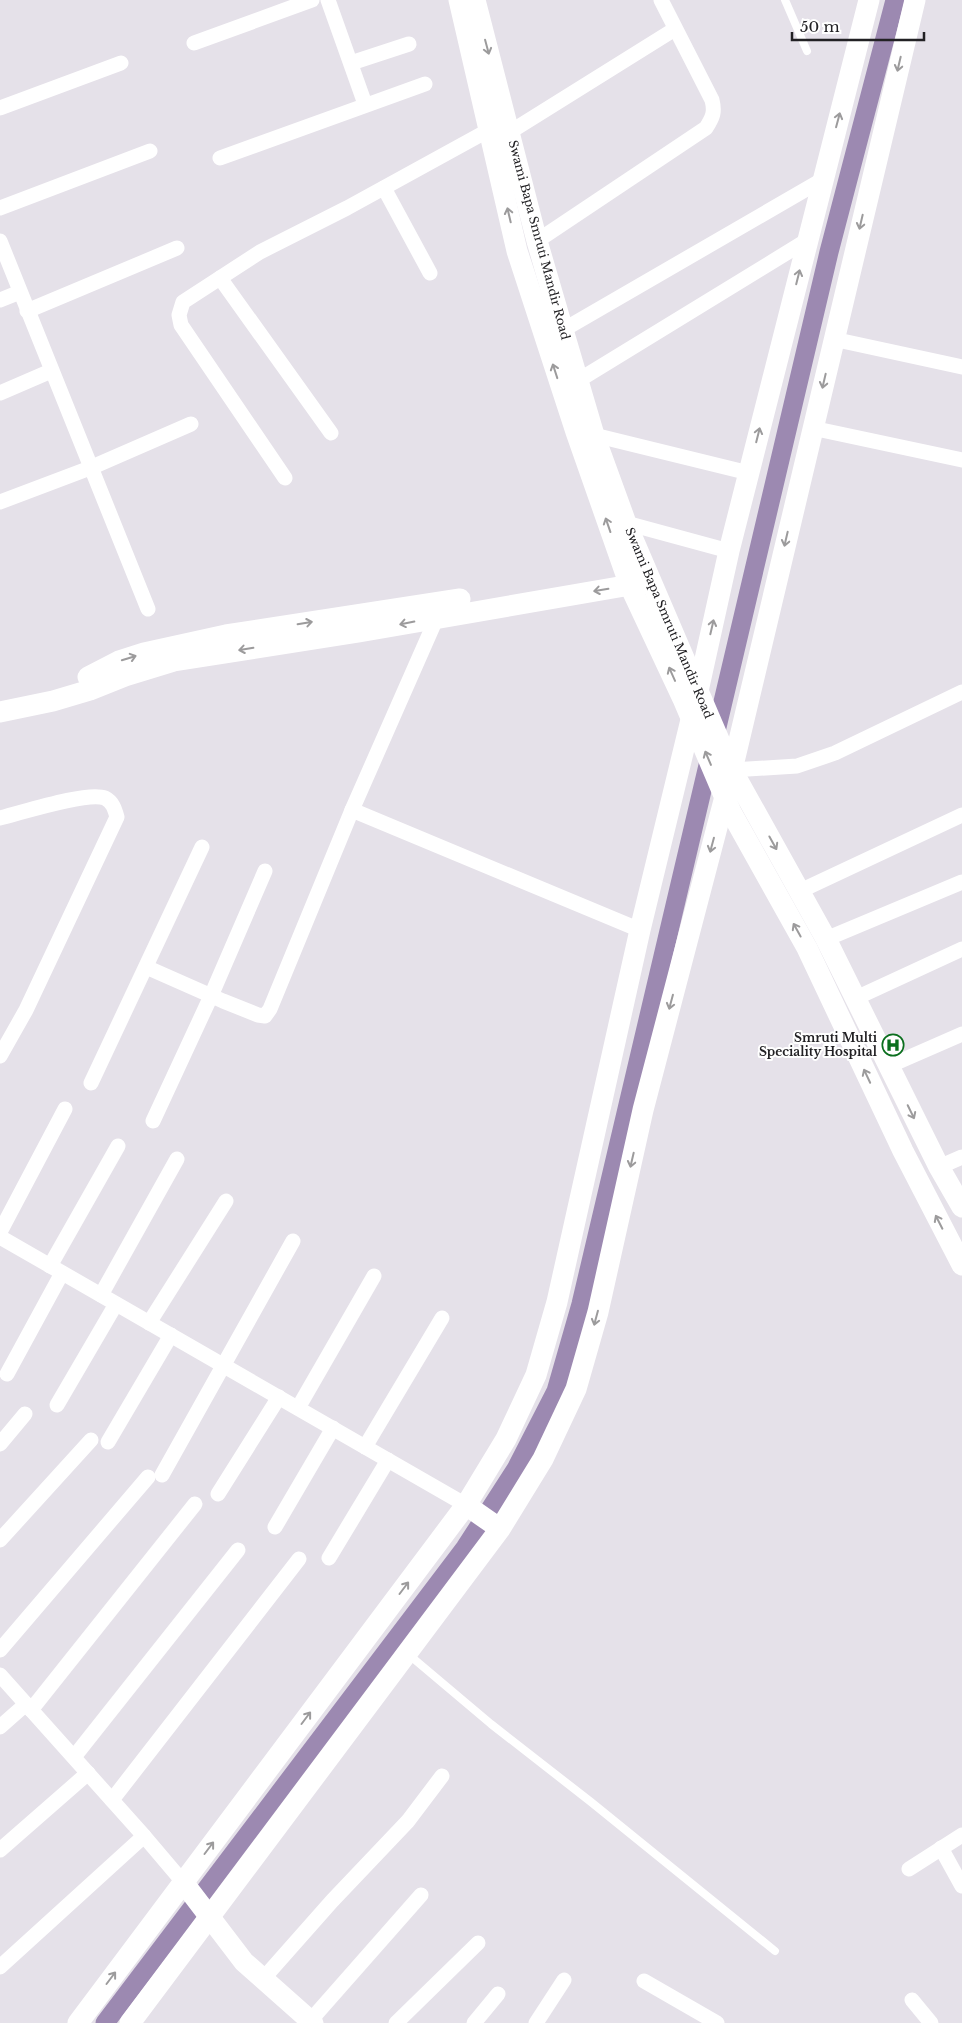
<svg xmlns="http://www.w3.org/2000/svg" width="962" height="2023" viewBox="0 0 962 2023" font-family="'Libre Baskerville',serif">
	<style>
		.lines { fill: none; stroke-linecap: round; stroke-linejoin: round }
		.canal { stroke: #9c89b1; stroke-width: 19 }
		.lane { stroke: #fff; stroke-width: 8 }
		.street { stroke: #fff; stroke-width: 15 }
		.secondary { stroke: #fff; stroke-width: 21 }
		.oneway { stroke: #9c9b9c }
		.labels { text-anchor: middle; stroke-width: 4; stroke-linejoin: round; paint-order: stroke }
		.street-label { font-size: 12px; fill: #222124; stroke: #fff }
		.poi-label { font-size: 12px; font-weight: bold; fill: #222124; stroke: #fff; text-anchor: end }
	</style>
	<rect width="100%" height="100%" fill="#e5e1e9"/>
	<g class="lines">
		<!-- canal -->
		<path class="canal" d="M105,2023L465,1548L516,1469L556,1391L581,1304L829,252L895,0"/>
		<!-- lane -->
		<g class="lane">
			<path d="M785,0L807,51"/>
			<path d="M408,1654L491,1724L591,1802L775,1951"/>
		</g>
		<!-- street -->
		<g class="street">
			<path d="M328,0L365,104"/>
			<path d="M194,43L312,0"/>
			<path d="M351,63L409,44"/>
			<path d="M0,108L121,63"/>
			<path d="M510,132L675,29"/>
			<path d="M220,158L425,84"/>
			<path d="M384,188L430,273"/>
			<path d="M0,208L150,151"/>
			<path d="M0,241L148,609"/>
			<path d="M537,241L706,128C713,117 715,112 712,100L661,0"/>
			<path d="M220,278L331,433"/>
			<path d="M0,300L20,292"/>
			<path d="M27,311L177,248"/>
			<path d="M563,330L822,180"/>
			<path d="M833,339L962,367"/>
			<path d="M579,380L806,241"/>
			<path d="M0,393L51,371"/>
			<path d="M812,428L962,460"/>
			<path d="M594,435L749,473"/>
			<path d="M285,478L181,325L179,315L183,302L260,252L347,208L489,130"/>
			<path d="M0,502L90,468L191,424"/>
			<path d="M626,523L729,551"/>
			<path d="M732,770L797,766L835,753L962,692"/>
			<path d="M352,810L640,930"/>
			<path d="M0,818C21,813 87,791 105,798C113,802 115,810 117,817L26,1010L0,1056"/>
			<path d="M800,891L962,815"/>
			<path d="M826,939L962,882"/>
			<path d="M146,967L223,1001L258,1015L265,1016L270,1009L352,810L437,617L438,611"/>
			<path d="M856,998L962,949"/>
			<path d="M889,1066L962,1034"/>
			<path d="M91,1083L202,847"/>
			<path d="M153,1121L211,996L265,871"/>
			<path d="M939,1167L962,1157"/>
			<path d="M0,1232L65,1109"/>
			<path d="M0,1237L466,1505"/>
			<path d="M50,1266L118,1146"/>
			<path d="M101,1295L177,1159"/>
			<path d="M149,1323L226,1201"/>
			<path d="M7,1374L62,1273"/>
			<path d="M57,1405L116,1304"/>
			<path d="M298,1408L374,1276"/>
			<path d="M108,1442L171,1335"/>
			<path d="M0,1444L25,1414"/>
			<path d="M365,1447L442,1318"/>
			<path d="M162,1475L293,1241"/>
			<path d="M218,1494L279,1397"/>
			<path d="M275,1527L333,1428"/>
			<path d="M0,1540L91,1440"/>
			<path d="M329,1558L388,1460"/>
			<path d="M0,1650L148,1477"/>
			<path d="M0,1675L144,1836L183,1882"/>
			<path d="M31,1710L195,1504"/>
			<path d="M0,1727L26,1704"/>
			<path d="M74,1757L238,1550"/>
			<path d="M112,1800L299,1559"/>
			<path d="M941,1848L962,1886"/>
			<path d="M0,1850L88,1773"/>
			<path d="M909,1869L962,1835"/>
			<path d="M0,1967L144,1836"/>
			<path d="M263,1979L332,1901L408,1821L442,1776"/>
			<path d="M644,1981L717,2023"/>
			<path d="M912,2000L931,2023"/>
			<path d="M310,2021L421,1895"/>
			<path d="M396,2023L478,1943"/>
			<path d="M474,2023L498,1994"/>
			<path d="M536,2023L564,1980"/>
		</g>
		<!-- secondary -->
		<g class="secondary">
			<path d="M459,0L517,251L576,432L630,586L683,699L731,812L807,948L903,1151L962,1265"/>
			<path d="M475,0L537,241L563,330L594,435L626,523L732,770L826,939L939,1167L962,1207"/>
			<path d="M88,677L119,661L144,653L226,635L460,599"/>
			<path d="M0,712L53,701L90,690L125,676L174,661L359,632L642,583"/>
			<path d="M466,1505L499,1528"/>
			<path d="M183,1882L244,1962L313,2023"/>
			<path d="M78,2023L466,1505L506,1439L536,1375L557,1302L640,930L698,691L729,551L869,0"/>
			<path d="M130,2023L500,1529L543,1459L576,1389L598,1312L643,1110L732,770L915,0"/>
		</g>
	</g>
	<!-- one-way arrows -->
	<defs><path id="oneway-shaft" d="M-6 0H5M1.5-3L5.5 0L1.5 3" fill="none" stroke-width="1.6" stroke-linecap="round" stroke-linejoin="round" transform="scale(1.25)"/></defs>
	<g class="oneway">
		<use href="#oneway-shaft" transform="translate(487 47) rotate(75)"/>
		<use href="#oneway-shaft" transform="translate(899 64) rotate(103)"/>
		<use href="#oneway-shaft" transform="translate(838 120) rotate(-75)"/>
		<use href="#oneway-shaft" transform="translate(509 215) rotate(-103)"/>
		<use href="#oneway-shaft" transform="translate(861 222) rotate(103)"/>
		<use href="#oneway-shaft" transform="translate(798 277) rotate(-76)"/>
		<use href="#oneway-shaft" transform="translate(555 371) rotate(-108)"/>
		<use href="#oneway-shaft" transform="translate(824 381) rotate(103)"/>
		<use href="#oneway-shaft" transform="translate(758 435) rotate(-76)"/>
		<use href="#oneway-shaft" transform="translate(608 525) rotate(-109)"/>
		<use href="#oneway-shaft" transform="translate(786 539) rotate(103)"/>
		<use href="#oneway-shaft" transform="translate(601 590) rotate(171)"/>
		<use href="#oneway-shaft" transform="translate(305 623) rotate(-9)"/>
		<use href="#oneway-shaft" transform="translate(407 623) rotate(169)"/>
		<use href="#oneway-shaft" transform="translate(712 627) rotate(-77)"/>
		<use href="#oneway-shaft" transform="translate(246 649) rotate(171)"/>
		<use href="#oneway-shaft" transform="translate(129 658) rotate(-17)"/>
		<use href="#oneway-shaft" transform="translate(672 674) rotate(-114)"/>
		<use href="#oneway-shaft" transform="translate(708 758) rotate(-113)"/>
		<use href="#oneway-shaft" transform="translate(773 843) rotate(61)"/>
		<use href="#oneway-shaft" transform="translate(712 845) rotate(105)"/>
		<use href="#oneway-shaft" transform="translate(797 930) rotate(-119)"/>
		<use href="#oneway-shaft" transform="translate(671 1002) rotate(105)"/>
		<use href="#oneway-shaft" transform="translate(867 1076) rotate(-115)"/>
		<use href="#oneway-shaft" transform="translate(911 1112) rotate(64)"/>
		<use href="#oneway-shaft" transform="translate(632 1160) rotate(103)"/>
		<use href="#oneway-shaft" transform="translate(939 1222) rotate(-117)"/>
		<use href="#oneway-shaft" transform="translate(596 1318) rotate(105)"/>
		<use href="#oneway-shaft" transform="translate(404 1588) rotate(-53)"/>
		<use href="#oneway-shaft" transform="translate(306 1718) rotate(-53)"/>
		<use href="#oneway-shaft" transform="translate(209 1848) rotate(-53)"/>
		<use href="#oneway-shaft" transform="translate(111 1978) rotate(-53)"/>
	</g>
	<!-- icons -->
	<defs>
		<g id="hospital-ring" transform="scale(1.125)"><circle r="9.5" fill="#fff" stroke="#0b6f1e" stroke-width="1.5"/><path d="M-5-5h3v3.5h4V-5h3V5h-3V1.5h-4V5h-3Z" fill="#0b6f1e"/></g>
	</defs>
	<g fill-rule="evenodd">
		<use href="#hospital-ring" x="893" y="1045"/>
	</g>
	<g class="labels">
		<!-- street labels -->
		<g class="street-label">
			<text transform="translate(539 240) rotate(75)" y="4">Swami Bapa Smruti Mandir Road</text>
			<text transform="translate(669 623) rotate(67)" y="4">Swami Bapa Smruti Mandir Road</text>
		</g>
		<!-- poi labels -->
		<g class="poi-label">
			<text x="877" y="1042">Smruti Multi<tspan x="877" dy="14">Speciality Hospital</tspan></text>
		</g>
	</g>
	<!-- scale -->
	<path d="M792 32v8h132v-8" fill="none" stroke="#222124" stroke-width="2.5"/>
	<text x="800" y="32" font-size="15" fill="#222124" stroke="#ffffff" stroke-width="4" paint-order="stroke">50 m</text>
</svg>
